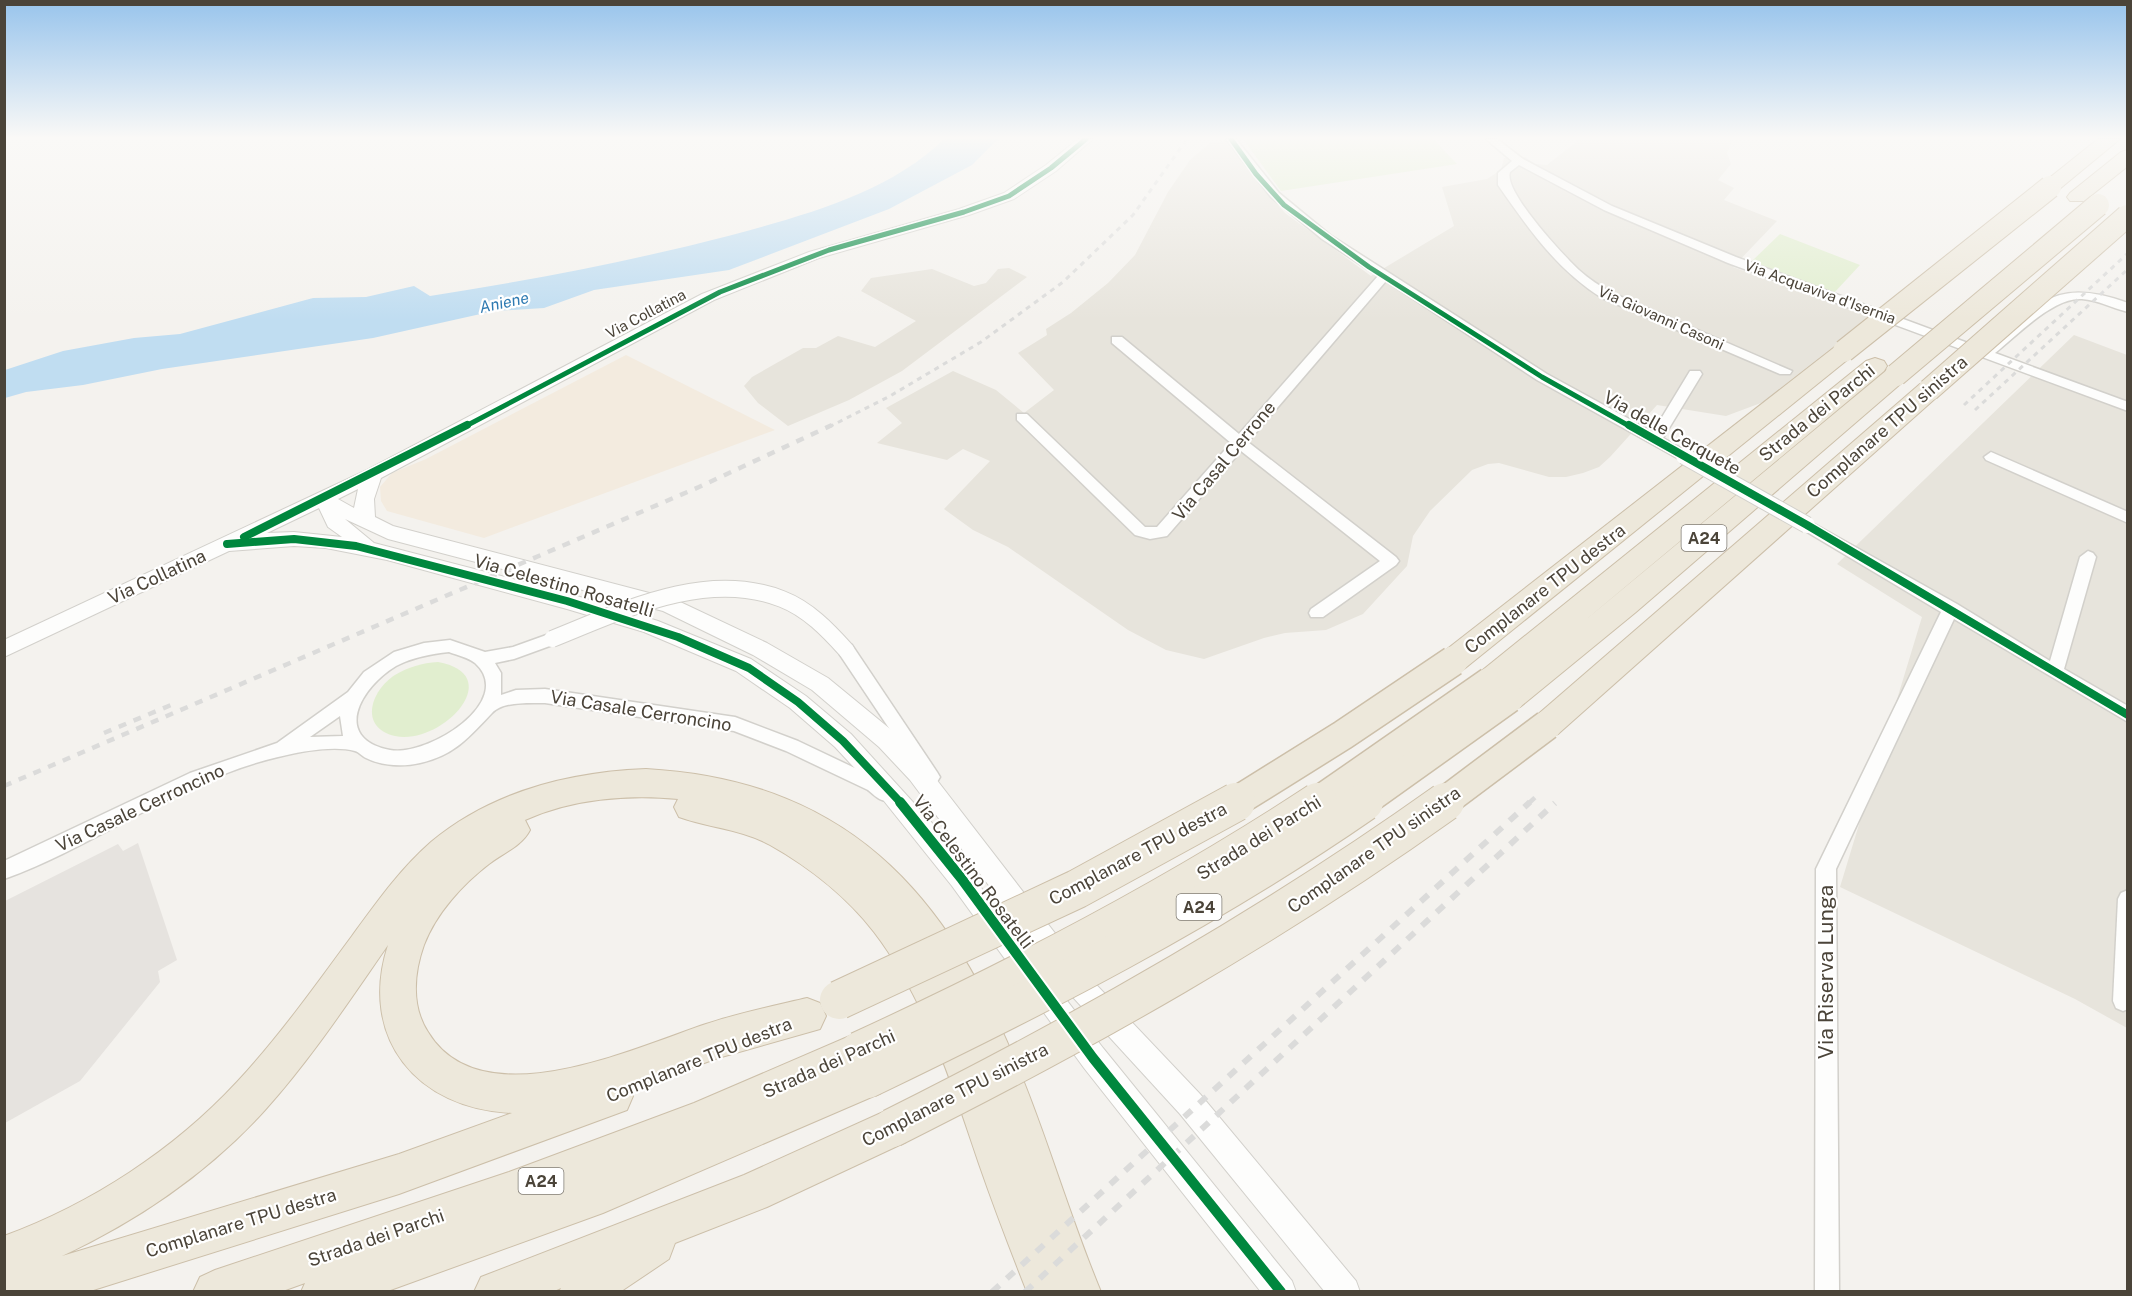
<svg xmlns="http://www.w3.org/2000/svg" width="2132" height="1296" viewBox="0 0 2132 1296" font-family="'Public Sans',sans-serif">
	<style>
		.residential { fill: #e7e4dc }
		.commercial { fill: #f3ebdf }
		.green { fill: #e1eecf }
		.parking { fill: #e6e3df }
		.water { fill: #c0ddf1 }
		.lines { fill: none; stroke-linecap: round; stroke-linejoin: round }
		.minor-casing { stroke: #d2d0cb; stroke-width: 3 }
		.tertiary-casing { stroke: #d2d0cb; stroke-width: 2 }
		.motorway-casing { stroke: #ccbfa9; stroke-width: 2 }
		.minor { fill: #fdfdfc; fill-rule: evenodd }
		.tertiary { fill: #fdfdfc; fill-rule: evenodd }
		.motorway { fill: #ede8db; fill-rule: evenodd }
		.rail-far2 { stroke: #dbdbda; stroke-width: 3; stroke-dasharray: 5 5; stroke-linecap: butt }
		.rail-far1 { stroke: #dbdbda; stroke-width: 4.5; stroke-dasharray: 8 8; stroke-linecap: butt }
		.rail { stroke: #dbdbda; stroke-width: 6; stroke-dasharray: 10 10; stroke-linecap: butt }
		.minor-bridge-casing { stroke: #d2d0cb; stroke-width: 18; stroke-linecap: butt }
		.motorway-bridge-far2-casing { stroke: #ccbfa9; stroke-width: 24; stroke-linecap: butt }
		.motorway-bridge-far1-casing { stroke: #ccbfa9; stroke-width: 32; stroke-linecap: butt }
		.motorway-bridge-casing { stroke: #ccbfa9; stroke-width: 40; stroke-linecap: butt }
		.minor-bridge { stroke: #fdfdfc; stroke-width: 16 }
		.motorway-bridge-far2 { stroke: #ede8db; stroke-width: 22 }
		.motorway-bridge-far1 { stroke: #ede8db; stroke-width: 29 }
		.motorway-bridge { stroke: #ede8db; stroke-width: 38 }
		.cycleway-far2-casing { stroke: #fff; stroke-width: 8 }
		.cycleway-far1-casing { stroke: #fff; stroke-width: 11 }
		.cycleway-casing { stroke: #fff; stroke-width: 14 }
		.cycleway-far2 { stroke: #00873e; stroke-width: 5 }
		.cycleway-far1 { stroke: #00873e; stroke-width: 8 }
		.cycleway { stroke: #00873e; stroke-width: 10 }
		.labels { text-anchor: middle; stroke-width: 4.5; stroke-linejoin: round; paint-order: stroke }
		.far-street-label { font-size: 15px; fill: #4b4439; stroke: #fff }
		.far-water-label { font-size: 16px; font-style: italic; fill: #2e7ab2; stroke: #fff }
		.shield { fill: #fff; stroke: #817c74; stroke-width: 1.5 }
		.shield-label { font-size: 16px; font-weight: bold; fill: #4b4439 }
		.street-label { font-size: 18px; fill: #4b4439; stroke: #fff }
		.near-street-label { font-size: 21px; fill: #4b4439; stroke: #fff }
	</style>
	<rect width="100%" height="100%" fill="#f4f2ee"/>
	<!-- residential -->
	<g class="residential">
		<path d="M1580,139H1733L1727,153L1731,164L1718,180L1734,188L1724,200L1777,221L1733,267L1870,317L1777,397L1726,416L1657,405L1610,457L1599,467L1583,473L1566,477H1549L1499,463L1488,464L1472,470L1430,511L1413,536L1407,566L1363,614L1326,630L1285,633L1264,638L1204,659L1166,650L1128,630L1008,547L973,530L944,509L990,461L963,449L947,460L877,443L902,423L886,408L953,371L996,390L1024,413L1054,390L1018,353L1047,335L1046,329L1071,313L1108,283L1135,255L1168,192L1190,160L1210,143L1225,141L1285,213L1371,276L1454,226L1442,187L1487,179L1501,170L1504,158L1525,157L1535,164L1547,165Z"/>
		<path d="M1009,268L1027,277L902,371L849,400L788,426L758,403L744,386L752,377L803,348H816L838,336L875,347L916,321L861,291L871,278L932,269L974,286L986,283L998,269Z"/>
		<path d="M2074,335L2127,355V1028L2075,999L1840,887L1922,617L1837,564Z"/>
	</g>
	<!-- commercial -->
	<path class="commercial" d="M626,355L775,430L484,538L387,511L381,501L380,487L392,473L426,459Z"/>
	<!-- green -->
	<g class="green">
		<path d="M1243,139H1433L1457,164L1281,191Z"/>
		<path d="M1780,234L1860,265L1833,294L1752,261Z"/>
		<path d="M438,662C509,675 441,746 395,736C359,728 370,691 395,675C408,667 422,663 438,662Z"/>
	</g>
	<!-- parking -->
	<path class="parking" d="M138,843L177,960L158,971L160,982L80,1081L5,1123V901L118,844L123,851Z"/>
	<!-- water -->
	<path class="water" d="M944,139H998L972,165L889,209L729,270L594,290L544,308L494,311L373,338L162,369L83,385L26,392L5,398V370L63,351L134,338L180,334L313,298L366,297L414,286L430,296C532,280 632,261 732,235C805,215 889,193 944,139Z"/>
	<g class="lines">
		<!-- minor casing -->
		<g class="minor-casing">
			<g id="minor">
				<path d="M1226,139H1236L1279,193L1330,235L1547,374L1653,432L1690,371H1700L1702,374L1663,438L1689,453L1691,456L1689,459H1679L1537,380L1386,281L1248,442L1396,557L1399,561L1396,565L1323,617H1311L1309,613L1311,609L1380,561L1241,451L1167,536L1150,539L1135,535L1017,420V414H1027L1145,527H1157L1231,443L1112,343V337H1122L1239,434L1378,276L1322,239L1271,197Z"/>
				<path d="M1486,139H1497L1523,159L1612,206L1736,257L1984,349C2040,305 2053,276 2128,303V312C2112,308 2098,300 2082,299C2053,297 2018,335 1995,353L2128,402V411L1728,263L1604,210L1519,165L1510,172C1503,191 1564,256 1579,270C1589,279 1600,286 1610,292L1792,371L1790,374H1780L1602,298C1557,270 1528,228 1498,185V173L1512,161Z"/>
				<path d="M1991,452L2128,512V523L1986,460L1984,457Z"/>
				<path d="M1807,520L1957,604L2050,661L2080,557L2088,551L2093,553L2096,557L2064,669L2128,706V722L1954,619L1836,869L1839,1292H1815L1816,869L1941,612L1802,529L1799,525L1802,521Z"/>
				<path d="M552,633L558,635L560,639L558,643L514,659L495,663L501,673V695L516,690L545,689L735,717L798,741L880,780L895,794L892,800C882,803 876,797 868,790L786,751L734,731L545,703C531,703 503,701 492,713C469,737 455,755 420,763C403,767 382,766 366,758C362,756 359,752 355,751C334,745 298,752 278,757C180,780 98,845 4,879V861L190,773L277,743L348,692L364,672L394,652L424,643L450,640L485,652L513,647ZM449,652C457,655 469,658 475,663C517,701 428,757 390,750C331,738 361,687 396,666C413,657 431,654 449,652ZM340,716L343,736L310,737Z"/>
				<path d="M846,644L852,645L937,772L940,777L937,782L931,785L925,782L840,655L838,650L840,645Z"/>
				<path d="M2128,890V1009L2123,1011L2116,1008L2113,1001L2118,899L2121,893Z"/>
			</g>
		</g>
		<!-- tertiary casing -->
		<g class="tertiary-casing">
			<path id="tertiary" d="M1078,139H1093L1056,171L1014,199L969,215L819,258L714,300L381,478L374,499L375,517L393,526L676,600L767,643L828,678L895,733L926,766L1088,976L1200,1094L1356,1281L1360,1292H1325L1180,1114L1070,994L910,780L879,747L812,690L753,655L663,611L388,539L345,519L374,543L567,593L658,621L751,659L806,696L851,734L932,823L1103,1048L1292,1281L1296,1292H1261L1084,1068L952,886L876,791L835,747L790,708L736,671L644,632L567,609L387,560L326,548L294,546L229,551L4,657V640L367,470L702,294L809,252L959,209L1004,193L1046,165ZM358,489L354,508L338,499ZM319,508L328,527L342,537L294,532L267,533Z"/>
		</g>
		<!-- motorway casing -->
		<g class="motorway-casing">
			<g id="motorway">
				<path d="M2098,139H2120L2057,191H2043L2040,187L2043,183Z"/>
				<path d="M2128,150V166L2084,201H2070L2067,197L2070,193L2121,152Z"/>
				<path d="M1844,344L1852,346L1856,351L1852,356L1464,669L1453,673L1442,669L1438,661L1442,653L1836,346Z"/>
				<path d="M1875,358L1884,361L1887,366L1884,371L1583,622L1887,370L1896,367L1905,370L1908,375L1905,380L1636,612L1520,707L1509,710L1498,707L1493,698L1497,692L1490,694L1479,691L1475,682L1479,673L1866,361Z"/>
				<path d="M1929,382L1938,384L1941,390L1938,396L1558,734L1547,738L1536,734L1531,725L1536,716L1920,384Z"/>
				<path d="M646,769C860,781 957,907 1029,1095C1054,1160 1074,1227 1101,1292H1027C1010,1249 994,1207 979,1164C952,1084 926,1000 874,932C847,897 809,867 770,845C742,829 709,828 679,817L674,807L678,799C628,794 571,799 525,820L530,830C522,846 503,853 489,864C463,884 436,913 424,945C414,973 411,1006 428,1032C481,1120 634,1048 706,1024C739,1013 773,1006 807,998L820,1003L826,1016L820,1029L718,1058L630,1090L633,1096L627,1110L399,1194L87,1292H4V1236C91,1204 174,1150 237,1082C279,1037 315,986 352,936C376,903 400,869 431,842C491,792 569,772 646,769ZM388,945C358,1038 417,1109 512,1113L399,1154L62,1256C137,1221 209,1172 265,1110C311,1059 349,1001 388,945Z"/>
				<path d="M859,1032L873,1037L878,1051L874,1062L881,1065L887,1079L881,1093L603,1213L385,1292H301L305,1283L280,1292H193L200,1277L215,1270L509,1172L694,1103Z"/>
				<path d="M892,1108L906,1114L912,1128L906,1142L767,1207L675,1243L669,1259L620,1292H559L561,1288L552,1292H474L481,1277L744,1175Z"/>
			</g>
		</g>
		<!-- minor -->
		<use href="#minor" class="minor"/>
		<!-- tertiary -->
		<use href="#tertiary" class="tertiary"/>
		<!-- motorway -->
		<use href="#motorway" class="motorway"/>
		<!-- rail-far2 -->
		<g class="rail-far2">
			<path d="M1964,405L2128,253"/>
			<path d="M1975,410L2128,269"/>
			<path d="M829,427L890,396L981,342L1063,282L1133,215L1187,139"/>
		</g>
		<!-- rail-far1 -->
		<g class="rail-far1">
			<path d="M104,733L171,705"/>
			<path d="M4,786L699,487L832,425"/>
			<path d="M1529,803L1540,793"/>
		</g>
		<!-- rail -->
		<g class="rail">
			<path d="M992,1292L1530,802"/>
			<path d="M1025,1292L1555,803"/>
		</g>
		<!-- minor-bridge casing -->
		<g class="minor-bridge-casing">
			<g id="minor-bridge">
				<path d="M1684,456L1807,525"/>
				<path d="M552,639C622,611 706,569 782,599C808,609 828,630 846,650"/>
			</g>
		</g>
		<!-- motorway-bridge-far2 casing -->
		<g class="motorway-bridge-far2-casing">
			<g id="motorway-bridge-far2">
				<path d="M1844,351L2050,187"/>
				<path d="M1896,375L2098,205"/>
				<path d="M1929,390L2127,216"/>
			</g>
		</g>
		<!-- motorway-bridge-far1 casing -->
		<g class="motorway-bridge-far1-casing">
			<g id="motorway-bridge-far1">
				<path d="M1234,803L1343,735L1453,661"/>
				<path d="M1316,803L1490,682"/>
				<path d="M1362,803L1509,698"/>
				<path d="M1443,803L1547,725"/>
			</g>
		</g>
		<!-- motorway-bridge casing -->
		<g class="motorway-bridge-casing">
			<g id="motorway-bridge">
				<path d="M839,1000L1077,889L1236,802"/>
				<path d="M859,1051C1018,978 1172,898 1318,802"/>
				<path d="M867,1079C1038,997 1208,910 1364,802"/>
				<path d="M892,1128C1084,1032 1270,927 1445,802"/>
			</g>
		</g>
		<!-- minor-bridge -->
		<use href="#minor-bridge" class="minor-bridge"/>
		<!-- motorway-bridge-far2 -->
		<use href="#motorway-bridge-far2" class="motorway-bridge-far2"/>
		<!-- motorway-bridge-far1 -->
		<use href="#motorway-bridge-far1" class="motorway-bridge-far1"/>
		<!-- motorway-bridge -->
		<use href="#motorway-bridge" class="motorway-bridge"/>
		<!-- cycleway-far2 casing -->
		<g class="cycleway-far2-casing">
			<g id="cycleway-far2">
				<path d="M1231,139L1256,174L1284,205L1369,267L1542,377L1631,427"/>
				<path d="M464,427L720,292L829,250L964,212L1009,196L1051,168L1086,139"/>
			</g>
		</g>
		<!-- cycleway-far1 casing -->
		<g class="cycleway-far1-casing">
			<g id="cycleway-far1">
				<path d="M1629,425L1807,525L2128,715"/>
				<path d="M244,537L467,425"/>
				<path d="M227,544L294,539L356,546L567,601L678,637L749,668L798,702L843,741L901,803"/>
			</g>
		</g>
		<!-- cycleway casing -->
		<g class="cycleway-casing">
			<path id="cycleway" d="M900,802L961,878L1093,1058L1281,1292"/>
		</g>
		<!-- cycleway-far2 -->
		<use href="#cycleway-far2" class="cycleway-far2"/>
		<!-- cycleway-far1 -->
		<use href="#cycleway-far1" class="cycleway-far1"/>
		<!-- cycleway -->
		<use href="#cycleway" class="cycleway"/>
	</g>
	<!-- sky -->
	<linearGradient id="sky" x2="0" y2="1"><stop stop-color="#98c4ec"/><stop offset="0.43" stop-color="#faf9f7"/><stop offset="1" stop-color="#faf9f7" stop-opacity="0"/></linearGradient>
	<rect width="2132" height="320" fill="url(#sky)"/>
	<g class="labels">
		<!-- far-street labels -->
		<g class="far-street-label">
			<text transform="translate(1820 292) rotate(20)" y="5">Via Acquaviva d'Isernia</text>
			<text transform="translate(646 314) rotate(-28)" y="5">Via Collatina</text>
			<text transform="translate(1661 318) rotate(24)" y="5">Via Giovanni Casoni</text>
		</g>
		<!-- far-water labels -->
		<g class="far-water-label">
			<text transform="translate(504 302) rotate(-12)" y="6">Aniene</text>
		</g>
		<!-- shield labels -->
		<g class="shield">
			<rect x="1681.5" y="525" width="45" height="26" rx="4.5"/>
			<rect x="1176.5" y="894" width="45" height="26" rx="4.5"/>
			<rect x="518.5" y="1168" width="45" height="26" rx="4.5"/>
		</g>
		<g class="shield-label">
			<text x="1704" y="544">A24</text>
			<text x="1199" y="913">A24</text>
			<text x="541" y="1187">A24</text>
		</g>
		<!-- street labels -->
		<g class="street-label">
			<text transform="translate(1817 413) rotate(-39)" y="6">Strada dei Parchi</text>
			<text transform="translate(1887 427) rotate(-41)" y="6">Complanare TPU sinistra</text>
			<text transform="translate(1672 433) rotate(29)" y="6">Via delle Cerquete</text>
			<text transform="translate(1224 461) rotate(-50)" y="6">Via Casal Cerrone</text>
			<text transform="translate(157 577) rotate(-25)" y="6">Via Collatina</text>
			<text transform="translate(564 586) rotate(16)" y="6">Via Celestino Rosatelli</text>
			<text transform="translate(1545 589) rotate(-38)" y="6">Complanare TPU destra</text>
			<text transform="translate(641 711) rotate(9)" y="6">Via Casale Cerroncino</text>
			<text transform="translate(140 808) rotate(-25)" y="6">Via Casale Cerroncino</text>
			<text transform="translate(1259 838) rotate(-32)" y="6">Strada dei Parchi</text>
			<text transform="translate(1374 850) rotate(-35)" y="6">Complanare TPU sinistra</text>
			<text transform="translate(1138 854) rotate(-28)" y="6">Complanare TPU destra</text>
			<text transform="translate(973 872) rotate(53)" y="6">Via Celestino Rosatelli</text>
			<text transform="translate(699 1060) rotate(-22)" y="6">Complanare TPU destra</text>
			<text transform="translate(829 1064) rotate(-24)" y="6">Strada dei Parchi</text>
			<text transform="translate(955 1095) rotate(-27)" y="6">Complanare TPU sinistra</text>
			<text transform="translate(241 1223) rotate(-17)" y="6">Complanare TPU destra</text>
			<text transform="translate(376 1238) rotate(-19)" y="6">Strada dei Parchi</text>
		</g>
		<!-- near-street labels -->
		<g class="near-street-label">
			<text transform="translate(1826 972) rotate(-90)" y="7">Via Riserva Lunga</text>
		</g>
	</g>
	<!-- border -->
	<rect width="2132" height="1296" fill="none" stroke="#4b4439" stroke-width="12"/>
</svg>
